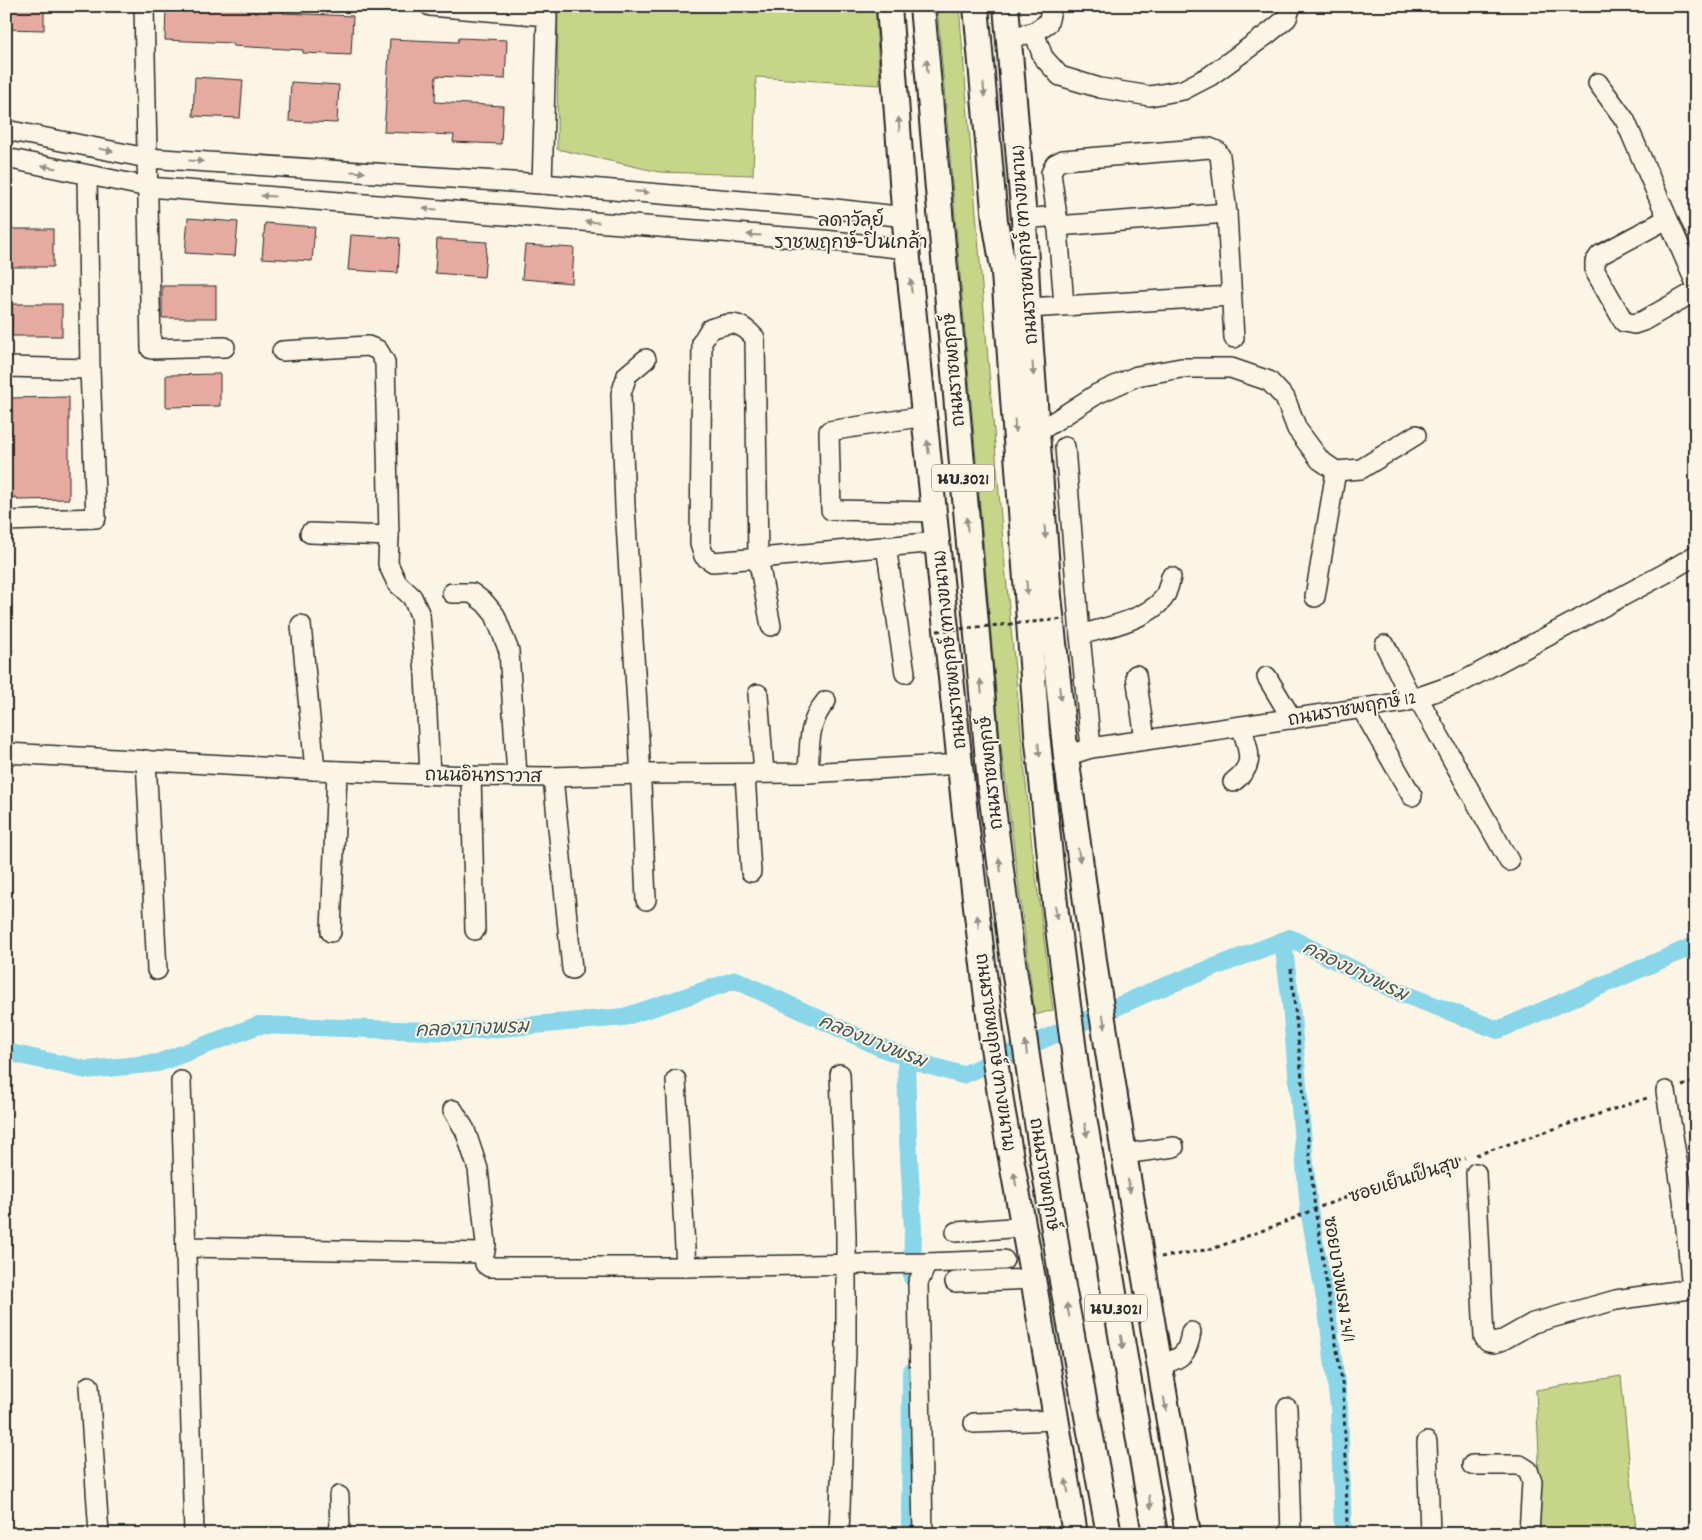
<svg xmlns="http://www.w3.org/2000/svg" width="1702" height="1540" viewBox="0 0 1702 1540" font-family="Dekko,'Playpen Sans Thai',sans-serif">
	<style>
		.green { fill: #c7d589; stroke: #79805a }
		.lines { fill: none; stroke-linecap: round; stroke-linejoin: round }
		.canal { stroke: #89d6e9; stroke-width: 18 }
		.building { fill: #e5aba1; stroke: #2b2b2b }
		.minor-casing { stroke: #2b2b2b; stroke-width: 22 }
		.major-casing { stroke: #2b2b2b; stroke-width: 28 }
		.path { stroke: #2b2b2b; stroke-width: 3; stroke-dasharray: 4 4; stroke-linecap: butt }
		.minor { stroke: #fcf5e5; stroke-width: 19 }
		.major { stroke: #fcf5e5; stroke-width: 24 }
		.path-bridge { stroke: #2b2b2b; stroke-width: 3; stroke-dasharray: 4 4; stroke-linecap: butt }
		.oneway { fill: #949088 }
		.labels { text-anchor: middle; stroke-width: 4; stroke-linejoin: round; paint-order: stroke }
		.shield { fill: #fcf5e5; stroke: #6a6863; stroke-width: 1 }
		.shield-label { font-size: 16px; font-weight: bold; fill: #2b2b2b }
		.street-label { font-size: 18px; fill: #2b2b2b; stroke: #fcf5e5 }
		.neighbourhood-label { font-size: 19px; fill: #2b2b2b; stroke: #fcf5e5 }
		.water-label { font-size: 19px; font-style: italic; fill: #42565a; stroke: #fcf5e5 }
	</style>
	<rect width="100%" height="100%" fill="#fcf5e5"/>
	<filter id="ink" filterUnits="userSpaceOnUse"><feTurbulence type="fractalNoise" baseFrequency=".02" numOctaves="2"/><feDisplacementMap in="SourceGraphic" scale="10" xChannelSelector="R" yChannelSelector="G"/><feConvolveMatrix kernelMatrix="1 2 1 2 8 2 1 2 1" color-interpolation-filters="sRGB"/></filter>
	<g filter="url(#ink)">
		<!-- green -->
		<g class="green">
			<path d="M558,6H875L880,85L756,77L753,175L659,172L557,149Z"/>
			<path d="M937,6H959L1005,566L1032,846L1053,1010L1035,1015L1000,739Z"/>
			<path d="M1621,1376L1636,1530L1619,1534H1533L1539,1455L1536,1390Z"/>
		</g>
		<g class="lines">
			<!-- canal -->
			<g class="canal">
				<path d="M1283,941L1291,1005L1309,1210L1327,1310L1339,1407L1343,1534"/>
				<path d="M6,1052L87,1070L158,1063L259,1025L456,1032L624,1017L736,980L882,1048L927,1065L963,1075L1150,992L1290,938L1401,993L1498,1030L1696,945"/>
				<path d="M906,1057L908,1138L913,1230L912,1278"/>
				<path d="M910,1534L911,1372"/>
			</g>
		</g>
		<!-- building -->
		<g class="building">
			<path d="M6,6H44V30L6,29Z"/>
			<path d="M166,6H208L283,10V13L353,16L351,55L303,53V50L233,46V43L165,40Z"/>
			<path d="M459,38L507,40L505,79L436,76L435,102L503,106L501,144L453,142L454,135L384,132L390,39L458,42Z"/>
			<path d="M195,77L243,80L240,118L193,116Z"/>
			<path d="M291,82L339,85L337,123L289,121Z"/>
			<path d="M188,218L238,222L235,256L185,253Z"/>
			<path d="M265,223L315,227L312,261L262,258Z"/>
			<rect x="6" y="229" width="47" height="38"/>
			<path d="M351,235L400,238L398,273L348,270Z"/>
			<path d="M437,239L487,242L484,277L435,273Z"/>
			<path d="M525,245L574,248L572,283L522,279Z"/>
			<rect x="162" y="286" width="54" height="32"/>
			<rect x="12" y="304" width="50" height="32"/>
			<path d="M220,374V406L166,407V375Z"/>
			<path d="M69,397V499L17,500V497L6,498V398Z"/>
		</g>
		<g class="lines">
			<!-- minor casing -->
			<g class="minor-casing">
				<g id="minor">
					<path d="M144,6L151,349L225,347"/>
					<path d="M430,6L547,16L542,184"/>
					<path d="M1034,32L1043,57L1060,76L1100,88L1150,96L1183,90L1210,76L1269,33L1287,18L1291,6"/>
					<path d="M1008,39L1034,32L1048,23L1052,6"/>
					<path d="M1598,83L1625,120L1696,284"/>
					<path d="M6,130L147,158L542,184L826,208L906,217"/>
					<path d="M6,158L148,187L824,240L907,249"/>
					<path d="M1024,219L1057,216"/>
					<path d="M1667,219L1600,255L1595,262V271L1624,322L1634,324L1643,321L1696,291"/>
					<path d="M1057,226L1227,213"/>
					<path d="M1064,305L1057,216L1051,173L1055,164L1063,160L1210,148L1217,151L1220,156L1227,213L1234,338"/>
					<path d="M1028,308L1231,296"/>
					<path d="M282,351L368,346L378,350L385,362L389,536L388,564L397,583L412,597L420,615L425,675L430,774"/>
					<path d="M646,359L627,375L621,394L625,507L639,738L646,900"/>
					<path d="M6,367L90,369"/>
					<path d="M925,416L829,431L831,510L935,512"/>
					<path d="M1038,432L1097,394L1137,376L1181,368H1231L1269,381L1285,398L1297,429L1320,460L1336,471L1361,469L1416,435"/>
					<path d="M1065,447L1080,635L1091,748"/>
					<path d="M6,521L96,518L90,369L87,175"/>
					<path d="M310,533L389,536"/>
					<path d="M886,546L905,673"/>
					<path d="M452,593H472L485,603L495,615L509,651L517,776"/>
					<path d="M1315,597L1336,471"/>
					<path d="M301,625L315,770"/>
					<path d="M771,626L758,558L755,338C739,320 731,322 710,329L702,342L700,544L704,556L713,562L938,542"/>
					<path d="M1080,635C1104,628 1146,620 1163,599C1167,594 1169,584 1171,577"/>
					<path d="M1385,645L1412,700"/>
					<path d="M1136,675L1145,740"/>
					<path d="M1267,677L1292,719"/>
					<path d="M758,694L764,773"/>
					<path d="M1418,698L1509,861"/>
					<path d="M1362,709L1412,796"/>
					<path d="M6,753L315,770L471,776L553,777L640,774L808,773L961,764"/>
					<path d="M1066,756L1091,748L1405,702L1462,682L1664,574L1696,555"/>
					<path d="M146,760L157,970"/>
					<path d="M808,773C810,746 807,723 826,701"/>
					<path d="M745,774L751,872"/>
					<path d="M471,776L475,930"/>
					<path d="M553,777L572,969"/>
					<path d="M1233,782C1257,764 1248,752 1242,727"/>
					<path d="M331,932L337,771"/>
					<path d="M676,1080L686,1267L927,1263L1004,1260"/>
					<path d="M181,1081L194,1534"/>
					<path d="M1666,1091L1683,1199L1692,1289"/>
					<path d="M1124,1154L1174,1147"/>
					<path d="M1476,1173L1484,1337L1488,1342L1494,1343L1501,1341L1533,1323L1616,1300L1696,1288"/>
					<path d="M956,1232L1024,1227"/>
					<path d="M186,1247L483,1253L485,1251L486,1244L478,1169L465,1130L453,1110"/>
					<path d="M483,1253L485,1264L489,1267H686"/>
					<path d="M955,1282L1034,1279"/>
					<path d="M1158,1366C1182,1357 1187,1357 1191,1332"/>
					<path d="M89,1386L99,1534"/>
					<path d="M1287,1408L1291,1534"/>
					<path d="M974,1423L1056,1420"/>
					<path d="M1427,1442L1430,1534"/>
					<path d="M1472,1465H1520L1528,1470L1532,1482L1529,1534"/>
					<path d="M339,1496L340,1534"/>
					<path d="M839,1534L846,1350V1235L840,1074"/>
					<path d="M923,1534L918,1283L927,1263"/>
				</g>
			</g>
			<!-- major casing -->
			<g class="major-casing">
				<g id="major">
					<path d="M889,6L907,249L965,814L992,1040L1002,1108L1035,1290L1075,1534"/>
					<path d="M922,6L990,784L1011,948L1033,1097L1063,1287L1109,1534"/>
					<path d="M976,6L995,221L1004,273L1037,733L1056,913L1078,1082L1155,1534"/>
					<path d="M1006,6L1024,219L1028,308L1049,596L1066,756L1096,975L1124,1154L1188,1534"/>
				</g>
			</g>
			<!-- path -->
			<g class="path">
				<path d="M1291,969L1315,1209L1343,1389L1346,1459L1347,1534"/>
				<path d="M1682,1086L1696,1081"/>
				<path d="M1476,1155L1650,1097"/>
				<path d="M1161,1257L1212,1249L1283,1223L1317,1208L1394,1180L1465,1158"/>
			</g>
			<!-- minor -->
			<use href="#minor" class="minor"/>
			<!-- major -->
			<use href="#major" class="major"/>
			<!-- path-bridge -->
			<path class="path-bridge" d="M937,631L1064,619"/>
		</g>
		<!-- one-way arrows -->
		<defs><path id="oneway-solid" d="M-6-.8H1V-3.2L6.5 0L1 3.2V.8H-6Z" transform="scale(1.25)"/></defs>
		<g class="oneway">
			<use href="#oneway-solid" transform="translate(927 66) rotate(-95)"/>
			<use href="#oneway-solid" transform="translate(984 90) rotate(85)"/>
			<use href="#oneway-solid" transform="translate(899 124) rotate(-94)"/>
			<use href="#oneway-solid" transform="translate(106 150) rotate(11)"/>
			<use href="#oneway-solid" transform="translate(196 161) rotate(4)"/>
			<use href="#oneway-solid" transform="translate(49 167) rotate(-169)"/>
			<use href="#oneway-solid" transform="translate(358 172) rotate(4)"/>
			<use href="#oneway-solid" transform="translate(642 192) rotate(5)"/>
			<use href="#oneway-solid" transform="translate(268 196) rotate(-176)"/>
			<use href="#oneway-solid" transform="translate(430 209) rotate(-176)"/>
			<use href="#oneway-solid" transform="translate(592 222) rotate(-176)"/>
			<use href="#oneway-solid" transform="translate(754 235) rotate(-176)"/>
			<use href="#oneway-solid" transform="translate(911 286) rotate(-96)"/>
			<use href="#oneway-solid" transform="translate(1033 369) rotate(86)"/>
			<use href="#oneway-solid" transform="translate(1015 426) rotate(86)"/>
			<use href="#oneway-solid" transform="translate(928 447) rotate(-96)"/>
			<use href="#oneway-solid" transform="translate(967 524) rotate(-95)"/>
			<use href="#oneway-solid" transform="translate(1045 532) rotate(86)"/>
			<use href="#oneway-solid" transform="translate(1027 588) rotate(86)"/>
			<use href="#oneway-solid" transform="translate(981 686) rotate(-95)"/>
			<use href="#oneway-solid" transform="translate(1060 693) rotate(84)"/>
			<use href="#oneway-solid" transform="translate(1039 750) rotate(84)"/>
			<use href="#oneway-solid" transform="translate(1079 855) rotate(82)"/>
			<use href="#oneway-solid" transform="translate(1000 865) rotate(-97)"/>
			<use href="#oneway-solid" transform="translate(1056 912) rotate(83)"/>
			<use href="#oneway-solid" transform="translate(978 922) rotate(-97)"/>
			<use href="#oneway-solid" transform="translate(1104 1022) rotate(81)"/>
			<use href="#oneway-solid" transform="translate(1026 1048) rotate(-98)"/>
			<use href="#oneway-solid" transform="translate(1086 1130) rotate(80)"/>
			<use href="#oneway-solid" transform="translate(1015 1179) rotate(-100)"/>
			<use href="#oneway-solid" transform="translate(1129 1186) rotate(81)"/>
			<use href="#oneway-solid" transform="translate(1068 1310) rotate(-101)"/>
			<use href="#oneway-solid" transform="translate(1122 1342) rotate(80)"/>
			<use href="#oneway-solid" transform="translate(1165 1404) rotate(80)"/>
			<use href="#oneway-solid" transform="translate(1067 1486) rotate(-100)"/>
			<use href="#oneway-solid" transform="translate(1150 1502) rotate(80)"/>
		</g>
	</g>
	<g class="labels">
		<!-- shield labels -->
		<g class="shield">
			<rect x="932" y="464.5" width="62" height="27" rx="4"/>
			<rect x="1085" y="1294.5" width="62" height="27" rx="4"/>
		</g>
		<g class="shield-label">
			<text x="963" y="484">นบ.3021</text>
			<text x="1116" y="1314">นบ.3021</text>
		</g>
		<!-- street labels -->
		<g class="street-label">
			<text transform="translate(1024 245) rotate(-94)" y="6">ถนนราชพฤกษ์ (ทางขนาน)</text>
			<text transform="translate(953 370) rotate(-95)" y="6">ถนนราชพฤกษ์</text>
			<text transform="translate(949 650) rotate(-96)" y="6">ถนนราชพฤกษ์ (ทางขนาน)</text>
			<text transform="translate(1352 708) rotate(-10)" y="6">ถนนราชพฤกษ์ 12</text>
			<text transform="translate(990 773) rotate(-96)" y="6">ถนนราชพฤกษ์</text>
			<text transform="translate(483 775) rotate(1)" y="6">ถนนอินทราวาส</text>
			<text transform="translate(996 1052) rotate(82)" y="6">ถนนราชพฤกษ์ (ทางขนาน)</text>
			<text transform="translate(1045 1174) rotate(81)" y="6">ถนนราชพฤกษ์</text>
			<text transform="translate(1404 1179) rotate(-18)" y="6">ซอยเย็นเป็นสุข</text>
			<text transform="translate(1340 1279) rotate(81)" y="6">ซอยบางพรม 24/1</text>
		</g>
		<!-- neighbourhood labels -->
		<g class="neighbourhood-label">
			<text x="851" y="226">ลดาวัลย์<tspan x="851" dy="22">ราชพฤกษ์-ปิ่นเกล้า</tspan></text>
		</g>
		<!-- water labels -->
		<g class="water-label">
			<text transform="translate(1356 970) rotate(26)" y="7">คลองบางพรม</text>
			<text transform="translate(472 1027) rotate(-2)" y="7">คลองบางพรม</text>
			<text transform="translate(873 1040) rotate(22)" y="7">คลองบางพรม</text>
		</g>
	</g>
	<!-- margin -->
	<rect width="1702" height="1540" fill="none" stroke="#fcf5e5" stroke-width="25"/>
	<rect x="12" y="12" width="1677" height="1515" fill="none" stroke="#2b2b2b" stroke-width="2" filter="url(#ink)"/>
</svg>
